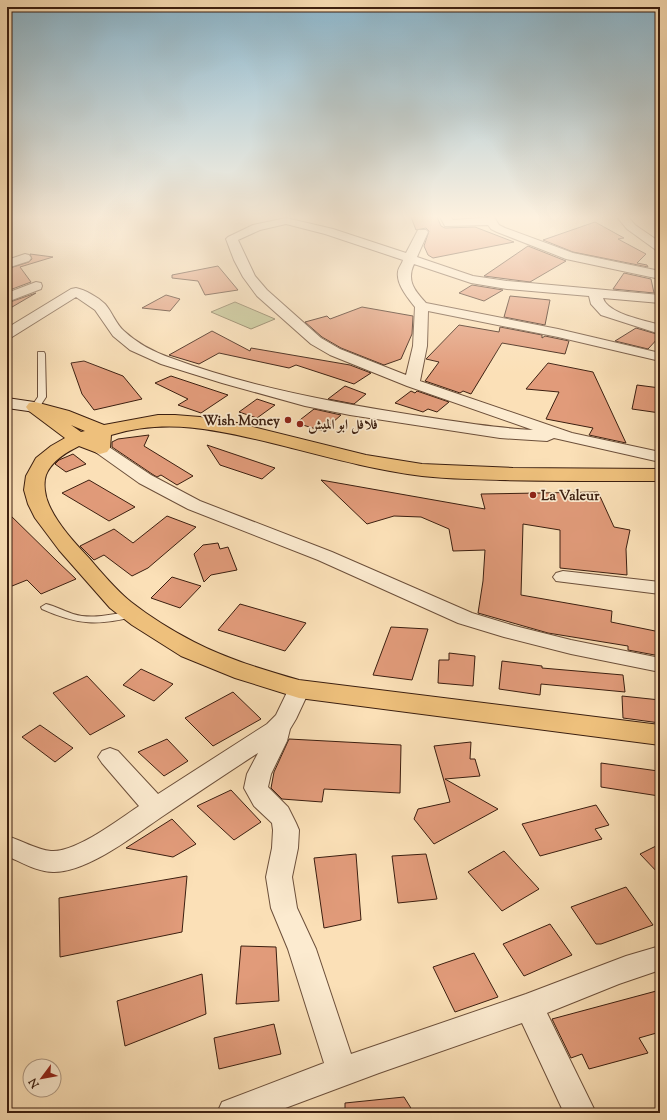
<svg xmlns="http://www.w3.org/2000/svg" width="667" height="1120" viewBox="0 0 667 1120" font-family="'Sorts Mill Goudy',Amiri,serif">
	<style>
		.green { fill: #bec28e; stroke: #7d704f }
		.building { fill: #e19b7a; stroke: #3c1f10 }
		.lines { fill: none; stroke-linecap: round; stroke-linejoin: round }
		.lane-casing { stroke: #6c4f3a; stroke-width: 2 }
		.street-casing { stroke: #6c4f3a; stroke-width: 2 }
		.secondary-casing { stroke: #3c1f10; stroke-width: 2 }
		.highway-casing { stroke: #3c1f10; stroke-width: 2 }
		.lane { fill: #fcebd0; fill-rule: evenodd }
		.street { fill: #fcebd0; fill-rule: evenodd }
		.secondary { fill: #fcebd0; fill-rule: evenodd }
		.highway { fill: #eec07c; fill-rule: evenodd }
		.poi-dot { fill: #8f2418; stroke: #fcebd0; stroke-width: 1.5 }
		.labels { text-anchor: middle; stroke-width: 3.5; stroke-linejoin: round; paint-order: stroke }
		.poi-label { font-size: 14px; font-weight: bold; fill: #3c1f10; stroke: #fcebd0; text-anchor: start }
	</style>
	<rect width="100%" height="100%" fill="#fbe0b7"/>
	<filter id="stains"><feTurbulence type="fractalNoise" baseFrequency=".005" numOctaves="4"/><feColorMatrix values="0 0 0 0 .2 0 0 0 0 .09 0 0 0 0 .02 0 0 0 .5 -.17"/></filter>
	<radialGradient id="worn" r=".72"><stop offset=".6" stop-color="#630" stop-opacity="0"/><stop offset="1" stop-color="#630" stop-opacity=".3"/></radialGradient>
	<!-- green -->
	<path class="green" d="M235,302L275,319L251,329L211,312Z"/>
	<!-- building -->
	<g class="building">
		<path d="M411,217H437L441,226L445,228L475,227L514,242L433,258L428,255L424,246L429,231L426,228L416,230Z"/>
		<path d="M595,222L624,238L618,239L646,254L637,263L647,265L648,267L573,252L543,240Z"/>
		<path d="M528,246L566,261L530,282L484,276Z"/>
		<path d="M30,254L53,257L20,267L31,282L7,291V269L29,262L32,259Z"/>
		<path d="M218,266L238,290L205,295L198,281L172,278V275Z"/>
		<path d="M624,273L651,279L654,293L613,289Z"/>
		<path d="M472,285L503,290L484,301L459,293Z"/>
		<path d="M36,293L7,310V303Z"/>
		<path d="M166,295L180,299L170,311L142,308Z"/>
		<path d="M510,296L550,300L545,325L504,317Z"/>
		<path d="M362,307L413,316L412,334L401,359L384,365L341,348L322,337L305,322L327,316L330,319Z"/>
		<path d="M459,325L499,332L500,327L542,335V338L545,336L569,341L565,354L502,343L471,394L463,391L460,393L425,381L439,362L426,359Z"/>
		<path d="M636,328L660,335V336L648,349L615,341Z"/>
		<path d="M212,331L250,351L251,348L350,365L371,373L354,384L296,365L289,368L219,353L199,364L169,355Z"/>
		<path d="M84,361L123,376L142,399L94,410L82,394L71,363Z"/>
		<path d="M548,363L593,372L626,443L589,435L593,428L546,419L559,392L526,389Z"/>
		<path d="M171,376L228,395L201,413L178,405L188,399L155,383Z"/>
		<path d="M637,385L660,388V413L632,409Z"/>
		<path d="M345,386L366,394L354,404L328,399Z"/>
		<path d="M411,391L415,393L417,391L449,402L437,412L428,409L423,412L395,403Z"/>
		<path d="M257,399L275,405L257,418L239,412Z"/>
		<path d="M314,409L341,415L323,431L296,423Z"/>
		<path d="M149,435L144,446L193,476L177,485L161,475L157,477L152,474L112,447V442L118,439Z"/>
		<path d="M207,445L275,468L262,479L220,465Z"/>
		<path d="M73,454L86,464L66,472L55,464L59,460Z"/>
		<path d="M89,480L135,507L109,521L62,493Z"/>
		<path d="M321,480L485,509L481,494L598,492L614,527L630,530L626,549L627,575L560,568V530L523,524L521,595L612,611L611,622L660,632V656L628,650V646L548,633L478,613L483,581L485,550L453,551L449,529L421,517L394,516L367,524Z"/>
		<path d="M7,512L58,562L76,579L41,594L27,580L7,588Z"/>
		<path d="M167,516L196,527L148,568L132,576L104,555L94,560L80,546L114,529L133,543Z"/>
		<path d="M218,543L220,549L228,547L237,570L211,575L204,582L194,554L203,545Z"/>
		<path d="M172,577L201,586L180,608L151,598Z"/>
		<path d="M240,604L306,623L285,651L218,630Z"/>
		<path d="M391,627L428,629L412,680L373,675Z"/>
		<path d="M449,653L475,656L473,686L438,683L439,660H449Z"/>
		<path d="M502,661L542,666V668L623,675L625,692L541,684L540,695L499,689Z"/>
		<path d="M141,669L173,684L154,701L123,685Z"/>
		<path d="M87,676L125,716L90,735L53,693Z"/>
		<path d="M233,692L261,719L213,746L185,718Z"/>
		<path d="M622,696L660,700V723L623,718Z"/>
		<path d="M40,725L60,739L73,748L55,762L22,737Z"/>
		<path d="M167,739L188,761L164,776L138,752Z"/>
		<path d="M289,739L401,745L400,793L324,789L322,802L282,799L271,788L274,772Z"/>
		<path d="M471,742L470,759H475L480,776L445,779L498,809L434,844L414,819L418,809L450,802L434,746Z"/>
		<path d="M601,763L658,771L659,796L601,787Z"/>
		<path d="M231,790L261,822L234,840L197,806Z"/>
		<path d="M596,805L609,825L595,829L602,839L540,856L522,824Z"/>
		<path d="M172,819L196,844L173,857L126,848Z"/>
		<path d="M660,844V875L640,854Z"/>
		<path d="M504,851L539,889L502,911L468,872Z"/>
		<path d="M356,854L361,920L324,928L314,858Z"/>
		<path d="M426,854L437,899L398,903L392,856Z"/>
		<path d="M187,876L182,932L60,957L59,898Z"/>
		<path d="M626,887L653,925L601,944H596L571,907Z"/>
		<path d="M550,924L572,955L524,976L503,944Z"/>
		<path d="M241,946L276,947L279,1001L236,1004Z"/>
		<path d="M474,953L498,997L455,1012L433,967Z"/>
		<path d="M202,974L206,1014L125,1046L117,1001Z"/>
		<path d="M660,990V1032L639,1038L648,1053L589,1069L582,1054L571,1058L552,1019Z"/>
		<path d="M274,1024L281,1054L219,1069L214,1038Z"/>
		<path d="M404,1097L414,1113H345V1103Z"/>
	</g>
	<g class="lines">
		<!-- lane casing -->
		<g class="lane-casing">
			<g id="lane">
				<path d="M38,352H44L45,354L46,397L38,409H35L31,407L38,397Z"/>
				<path d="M46,604C55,606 64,611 73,614C92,620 113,614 132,611L137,614L136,616C98,626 78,625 42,609L41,607Z"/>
			</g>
		</g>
		<!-- street casing -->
		<g class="street-casing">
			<g id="street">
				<path d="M440,217H451L453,220L494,217L499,225L505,228L573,253L660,271V279L566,259L497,232L491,229L488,225L445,226Z"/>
				<path d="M617,217H628L635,225L660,242V251L656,250L627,229Z"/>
				<path d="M286,218L333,229L406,253L418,230H426L428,232L417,257L473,276L507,281L660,295V303L603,298C608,314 644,320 660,325V334L601,315L591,304L589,296L507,289L471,283L414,264C406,281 415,291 426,303L558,329L660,353V361L558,337L428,311L427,346L420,381L572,433L660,452V462L554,438L547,441L500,438L350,415L305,406L222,383L161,364L130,350L113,336L95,310L76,297L12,337L7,338V328L71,289L76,288C85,290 98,297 105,304C112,312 116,324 124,331C138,344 154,352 171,358C249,387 331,402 413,415C453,421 493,428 533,430L407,386L330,355L311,344L257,296L243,277L234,260L226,239L228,237L253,225ZM286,224L325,234L403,260C402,264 398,268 398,272C396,284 408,298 415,307L413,346L406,375L340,349L321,338L267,290L255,276L238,240L260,230Z"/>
				<path d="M25,254L29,255L31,258L29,261L7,268V260Z"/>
				<path d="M36,282L41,283L42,286L41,289L7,302V293Z"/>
				<path d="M100,443L106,445L151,475L200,501L332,552L472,613L515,626L571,640L660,658V672L571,654L504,637L458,623L318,560L188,509L139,483L94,451L92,448L94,445Z"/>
				<path d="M563,571L660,582V594L556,581L553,577L556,573Z"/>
				<path d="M299,681L307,684L310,689L296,719L290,729L287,741L271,774L268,787L288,807L296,823L299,830L298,848L292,877L297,908L316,949L351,1054L526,994L626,956L660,946V970L619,984L547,1013L596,1113H564L522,1023L379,1073L272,1113H217L222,1102L324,1063L288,949L271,908L266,877L272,848L273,830L272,823L254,806L244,788L247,774L258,753C227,773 196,794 166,814C137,833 88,873 53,872C37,872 21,862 7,856V836C21,840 37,850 51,851C75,853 118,820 139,806L102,763L98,757L102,751L110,748L118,751L158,794L267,724L276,715L291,684Z"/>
			</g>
		</g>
		<!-- secondary casing -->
		<g class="secondary-casing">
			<path id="secondary" d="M7,398L41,403L44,407L41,411L35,412L7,408Z"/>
		</g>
		<!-- highway casing -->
		<g class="highway-casing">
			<path id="highway" d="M35,402L69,411L104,425L158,415H175L200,417L237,423L366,455L422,464L513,468L660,469V481C607,481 553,481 500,480C474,479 448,479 422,476C374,470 327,457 280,445C222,431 170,417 111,435L110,448L107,452L100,454L79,446C67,452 51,461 46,475C43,484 45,496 49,505C58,525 74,542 89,558C102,573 115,589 131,602C150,617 173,631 194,642C227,659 264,670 299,680L660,725V745L299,698L235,678L181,656L132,625L110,608L59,550L35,518L28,504L24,490L26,476L36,458L51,446L65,438L29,411L26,407L29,403ZM71,425L85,431L81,432Z"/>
		</g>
		<!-- lane -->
		<use href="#lane" class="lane"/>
		<!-- street -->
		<use href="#street" class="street"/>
		<!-- secondary -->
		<use href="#secondary" class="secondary"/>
		<!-- highway -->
		<use href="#highway" class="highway"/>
	</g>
	<!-- sky -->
	<linearGradient id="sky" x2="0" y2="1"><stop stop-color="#8bb8d0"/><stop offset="0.58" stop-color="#fdf1df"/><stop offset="1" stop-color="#fdf1df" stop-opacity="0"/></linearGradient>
	<rect width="667" height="374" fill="url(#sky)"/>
	<!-- markers -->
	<g class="poi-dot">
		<circle cx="288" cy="420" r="4"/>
		<circle cx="300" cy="424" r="4"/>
		<circle cx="533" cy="495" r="4"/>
	</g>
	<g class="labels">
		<!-- poi labels -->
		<g class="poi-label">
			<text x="280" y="425" text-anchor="end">Wish Money</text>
			<text x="308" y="429">فلافل ابو الميش</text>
			<text x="541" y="500">La Valeur</text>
		</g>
	</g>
	<!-- margin -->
	<rect width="667" height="1120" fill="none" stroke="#fbe0b7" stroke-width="24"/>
	<rect x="8" y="8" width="651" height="1104" fill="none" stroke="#3c1f10" stroke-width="2"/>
	<rect x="12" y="12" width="643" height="1096" fill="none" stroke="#3c1f10"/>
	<!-- north arrow -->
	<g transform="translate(42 1078) rotate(238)"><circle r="19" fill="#fcebd0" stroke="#af9983"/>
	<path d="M0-3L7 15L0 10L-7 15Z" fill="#8f2418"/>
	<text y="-6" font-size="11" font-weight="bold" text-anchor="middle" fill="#3c1f10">N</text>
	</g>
	<rect width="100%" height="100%" filter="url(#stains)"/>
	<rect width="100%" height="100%" fill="url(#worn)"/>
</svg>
